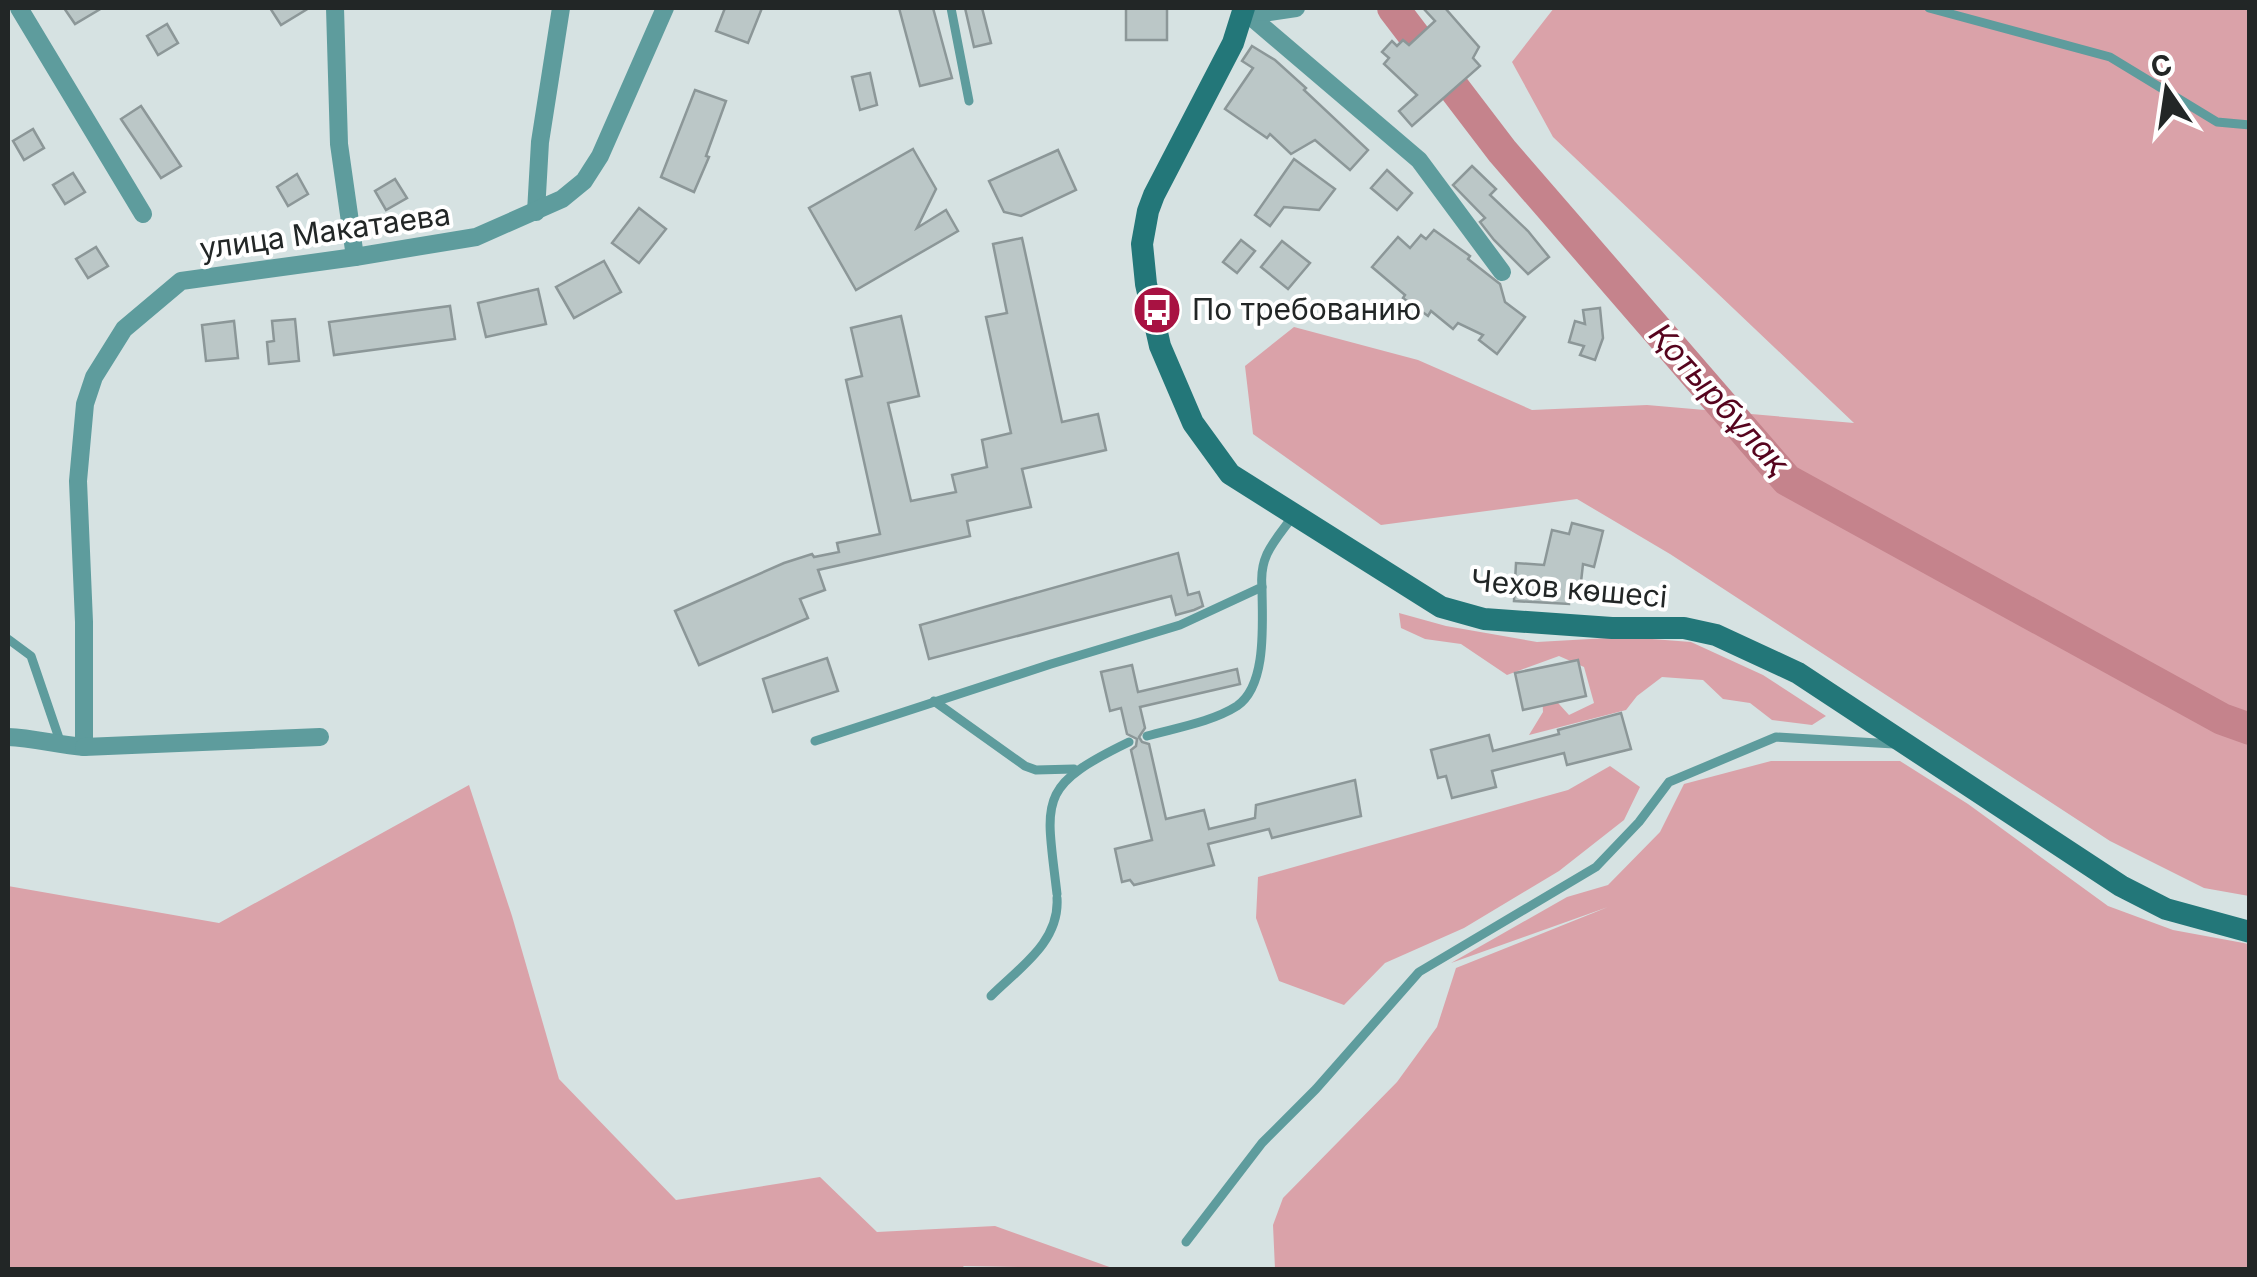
<svg xmlns="http://www.w3.org/2000/svg" width="2257" height="1277" viewBox="0 0 2257 1277" font-family="Inter,sans-serif">
	<style>
		.green { fill: #daa2a9 }
		.lines { fill: none; stroke-linecap: round; stroke-linejoin: round }
		.river { stroke: #c5838c; stroke-width: 32 }
		.building { fill: #bbc7c7; stroke: #8c9798; stroke-width: 2.5 }
		.service { stroke: #5e9c9d; stroke-width: 9 }
		.minor { stroke: #5e9c9d; stroke-width: 18 }
		.secondary { stroke: #237779; stroke-width: 22 }
		.labels { text-anchor: middle; stroke-width: 8; stroke-linejoin: round; paint-order: stroke }
		.street-label { font-size: 30px; fill: #222626; stroke: #fff }
		.poi-label { font-size: 30px; fill: #222626; stroke: #fff; text-anchor: start }
		.water-label { font-size: 32px; font-style: italic; fill: #56041e; stroke: #fff }
	</style>
	<rect width="100%" height="100%" fill="#d6e2e2"/>
	<!-- green -->
	<g class="green">
		<path d="M1554,8H2249V896L2204,888L2110,841L1670,554L1577,499L1381,525L1253,434L1245,366L1294,327L1418,360L1532,410L1647,405L1854,423L1553,137L1512,62Z"/>
		<path d="M1399,613L1446,626L1537,642L1626,637L1691,642L1763,675L1826,716L1812,725L1772,720L1750,703L1723,699L1703,680L1662,677L1637,696L1626,710L1529,735L1543,712L1542,694L1549,693L1569,715L1594,703L1584,667L1559,656L1507,675L1461,644L1425,639L1401,628Z"/>
		<path d="M1771,761H1900L1968,804L2108,906L2173,930L2249,944V1269H1275L1273,1225L1283,1198L1397,1082L1437,1027L1456,968L1608,907L1451,963L1567,897L1608,885L1660,832L1684,784Z"/>
		<path d="M1610,766L1640,787L1624,820L1559,871L1464,928L1385,963L1344,1005L1279,981L1256,918L1258,877L1568,790Z"/>
		<path d="M469,785L512,916L559,1079L676,1200L820,1177L877,1232L995,1226L1115,1269L964,1266L959,1270L8,1269V886L219,923Z"/>
	</g>
	<g class="lines">
		<!-- river -->
		<path class="river" d="M1393,8L1502,151L1787,480L2222,719L2250,729"/>
	</g>
	<!-- building -->
	<g class="building">
		<path d="M64,8H102L75,24Z"/>
		<path d="M270,8H309L281,25Z"/>
		<path d="M725,8H762L748,43L716,31Z"/>
		<path d="M899,8H933L952,78L920,86Z"/>
		<path d="M965,8H982L991,43L974,47Z"/>
		<rect x="1126" y="8" width="41" height="32"/>
		<path d="M1423,8H1445L1479,47L1473,58L1480,66L1412,126L1399,111L1417,95L1384,64L1389,58L1382,52L1392,41L1397,46L1403,40L1409,45L1435,21Z"/>
		<path d="M167,24L178,43L158,55L147,36Z"/>
		<path d="M1252,46L1275,60L1306,88L1304,90L1368,150L1350,170L1315,140L1291,154L1270,134L1267,138L1225,109L1253,68L1242,61Z"/>
		<path d="M870,73L877,105L860,110L852,77Z"/>
		<path d="M695,90L726,101L706,156L709,157L694,192L661,177Z"/>
		<path d="M141,106L181,166L161,178L121,119Z"/>
		<path d="M33,129L44,148L24,160L13,141Z"/>
		<path d="M913,149L936,189L917,228L946,210L958,231L856,290L809,208Z"/>
		<path d="M1058,150L1076,190L1021,216L1004,212L989,181Z"/>
		<path d="M1294,159L1335,189L1319,210L1284,207L1270,226L1255,215Z"/>
		<path d="M1472,166L1496,189L1490,195L1528,231L1549,257L1528,274L1494,240L1480,222L1485,218L1453,185Z"/>
		<path d="M1387,170L1412,193L1397,210L1371,188Z"/>
		<path d="M73,173L85,192L65,204L53,185Z"/>
		<path d="M297,174L308,194L288,206L277,187Z"/>
		<path d="M395,179L407,198L386,210L375,191Z"/>
		<path d="M639,208L666,229L639,263L612,243Z"/>
		<path d="M1434,230L1470,256L1468,259L1500,284L1505,302L1525,317L1497,354L1479,340L1483,335L1458,323L1453,329L1431,311L1428,316L1403,298L1405,295L1372,267L1398,237L1410,248L1421,235L1426,239Z"/>
		<path d="M1022,238L1062,422L1098,414L1106,450L1022,469L1031,507L967,521L970,536L818,570L825,590L800,599L808,618L699,665L675,611L784,563L812,554L814,557L839,552L837,543L880,534L846,380L862,376L851,328L901,316L919,396L888,403L911,501L956,492L952,475L987,467L982,440L1011,433L986,317L1007,313L993,244Z"/>
		<path d="M1241,240L1255,251L1237,273L1223,262Z"/>
		<path d="M1282,241L1310,263L1288,289L1261,267Z"/>
		<path d="M96,247L108,266L88,278L76,259Z"/>
		<path d="M604,261L621,292L574,318L556,287Z"/>
		<path d="M538,289L546,324L486,337L478,303Z"/>
		<path d="M450,306L455,339L334,355L329,322Z"/>
		<path d="M1600,308L1603,338L1595,360L1580,355L1584,346L1569,342L1575,321L1585,324L1583,310Z"/>
		<path d="M295,319L299,361L269,364L267,342L274,341L272,321Z"/>
		<path d="M234,321L238,358L206,361L202,325Z"/>
		<path d="M1572,523L1603,531L1594,567L1583,564L1580,591L1569,590V604L1514,601L1516,563L1544,565L1552,530L1569,534Z"/>
		<path d="M1178,553L1188,595L1199,592L1203,606L1194,610L1176,615L1171,596L929,659L920,625Z"/>
		<path d="M827,658L838,691L773,712L763,679Z"/>
		<path d="M1578,660L1586,696L1523,710L1515,673Z"/>
		<path d="M1132,665L1138,692L1237,669L1240,684L1140,707L1145,728L1139,737L1142,742L1149,744L1166,819L1204,810L1209,829L1255,818L1256,805L1355,780L1361,816L1272,838L1269,829L1208,844L1214,865L1134,885L1130,880L1122,882L1115,849L1152,840L1131,750L1136,746L1137,739L1127,734L1121,708L1110,711L1101,672Z"/>
		<path d="M1621,713L1631,749L1567,765L1564,753L1492,771L1496,787L1452,798L1446,776L1438,778L1431,750L1489,735L1493,751L1559,734L1558,730Z"/>
	</g>
	<g class="lines">
		<!-- service -->
		<g class="service">
			<path d="M951,8L969,101"/>
			<path d="M1929,8L2110,57L2217,122L2250,125"/>
			<path d="M8,639L31,656L61,744"/>
			<path d="M934,701L1025,766L1036,770L1074,769"/>
			<path d="M1147,736C1175,728 1212,722 1237,706C1268,685 1262,620 1262,587"/>
			<path d="M815,741L1051,664L1180,625L1262,587C1259,555 1275,541 1293,516"/>
			<path d="M1057,894C1046,799 1036,787 1129,742"/>
			<path d="M991,996C1019,968 1060,942 1057,898"/>
			<path d="M1186,1242L1262,1143L1316,1089L1419,972L1596,867L1639,822L1669,782L1776,737L1894,744"/>
		</g>
		<!-- minor -->
		<g class="minor">
			<path d="M19,8L143,214"/>
			<path d="M335,8L339,144L355,257"/>
			<path d="M1243,10L1419,160L1502,272"/>
			<path d="M1244,10L1269,12L1296,8"/>
			<path d="M536,212L540,142L561,8"/>
			<path d="M8,737C34,738 58,745 84,747V622L78,481L85,404L94,377L124,329L181,281L355,257L476,237L562,199L584,181L600,156L665,8"/>
			<path d="M84,747L320,737"/>
		</g>
		<!-- secondary -->
		<path class="secondary" d="M1244,8L1233,43L1154,195L1148,211L1142,244L1146,284L1160,346L1193,423L1230,474L1441,607L1484,619L1612,628H1684L1716,635L1798,673L2121,886L2166,909L2250,932"/>
	</g>
	<!-- icons -->
	<defs>
		<g id="bus-disc" transform="scale(2.5)"><circle r="9.5" fill="#a81242" stroke="#fff"/><path d="M-5-6H5V4H4V6H2V4H-2V6H-4V4H-5ZM-3.5-4V0h7V-4ZM-3.5 1.2v1.5H-2V1.2ZM2 1.2v1.5H3.5V1.2Z" fill="#fff"/></g>
	</defs>
	<g fill-rule="evenodd">
		<use href="#bus-disc" x="1157" y="310"/>
	</g>
	<g class="labels">
		<!-- street labels -->
		<g class="street-label">
			<text transform="translate(325 232) rotate(-8)" y="10">улица Макатаева</text>
			<text transform="translate(1569 589) rotate(5)" y="10">Чехов көшесі</text>
		</g>
		<!-- poi labels -->
		<g class="poi-label">
			<text x="1192" y="320">По требованию</text>
		</g>
		<!-- water labels -->
		<g class="water-label">
			<text transform="translate(1719 399) rotate(48)" y="11">Қотырбұлақ</text>
		</g>
	</g>
	<!-- border -->
	<rect width="2257" height="1277" fill="none" stroke="#222626" stroke-width="20"/>
	<!-- north arrow -->
	<g transform="translate(2167 90) rotate(347)" stroke="#ffffff" stroke-width="8" paint-order="stroke">
	<path d="M0-8L18 38L0 25L-18 38Z" fill="#222626"/>
	<text y="-15" font-size="28" font-weight="bold" text-anchor="middle" fill="#222626">С</text>
	</g>
</svg>
